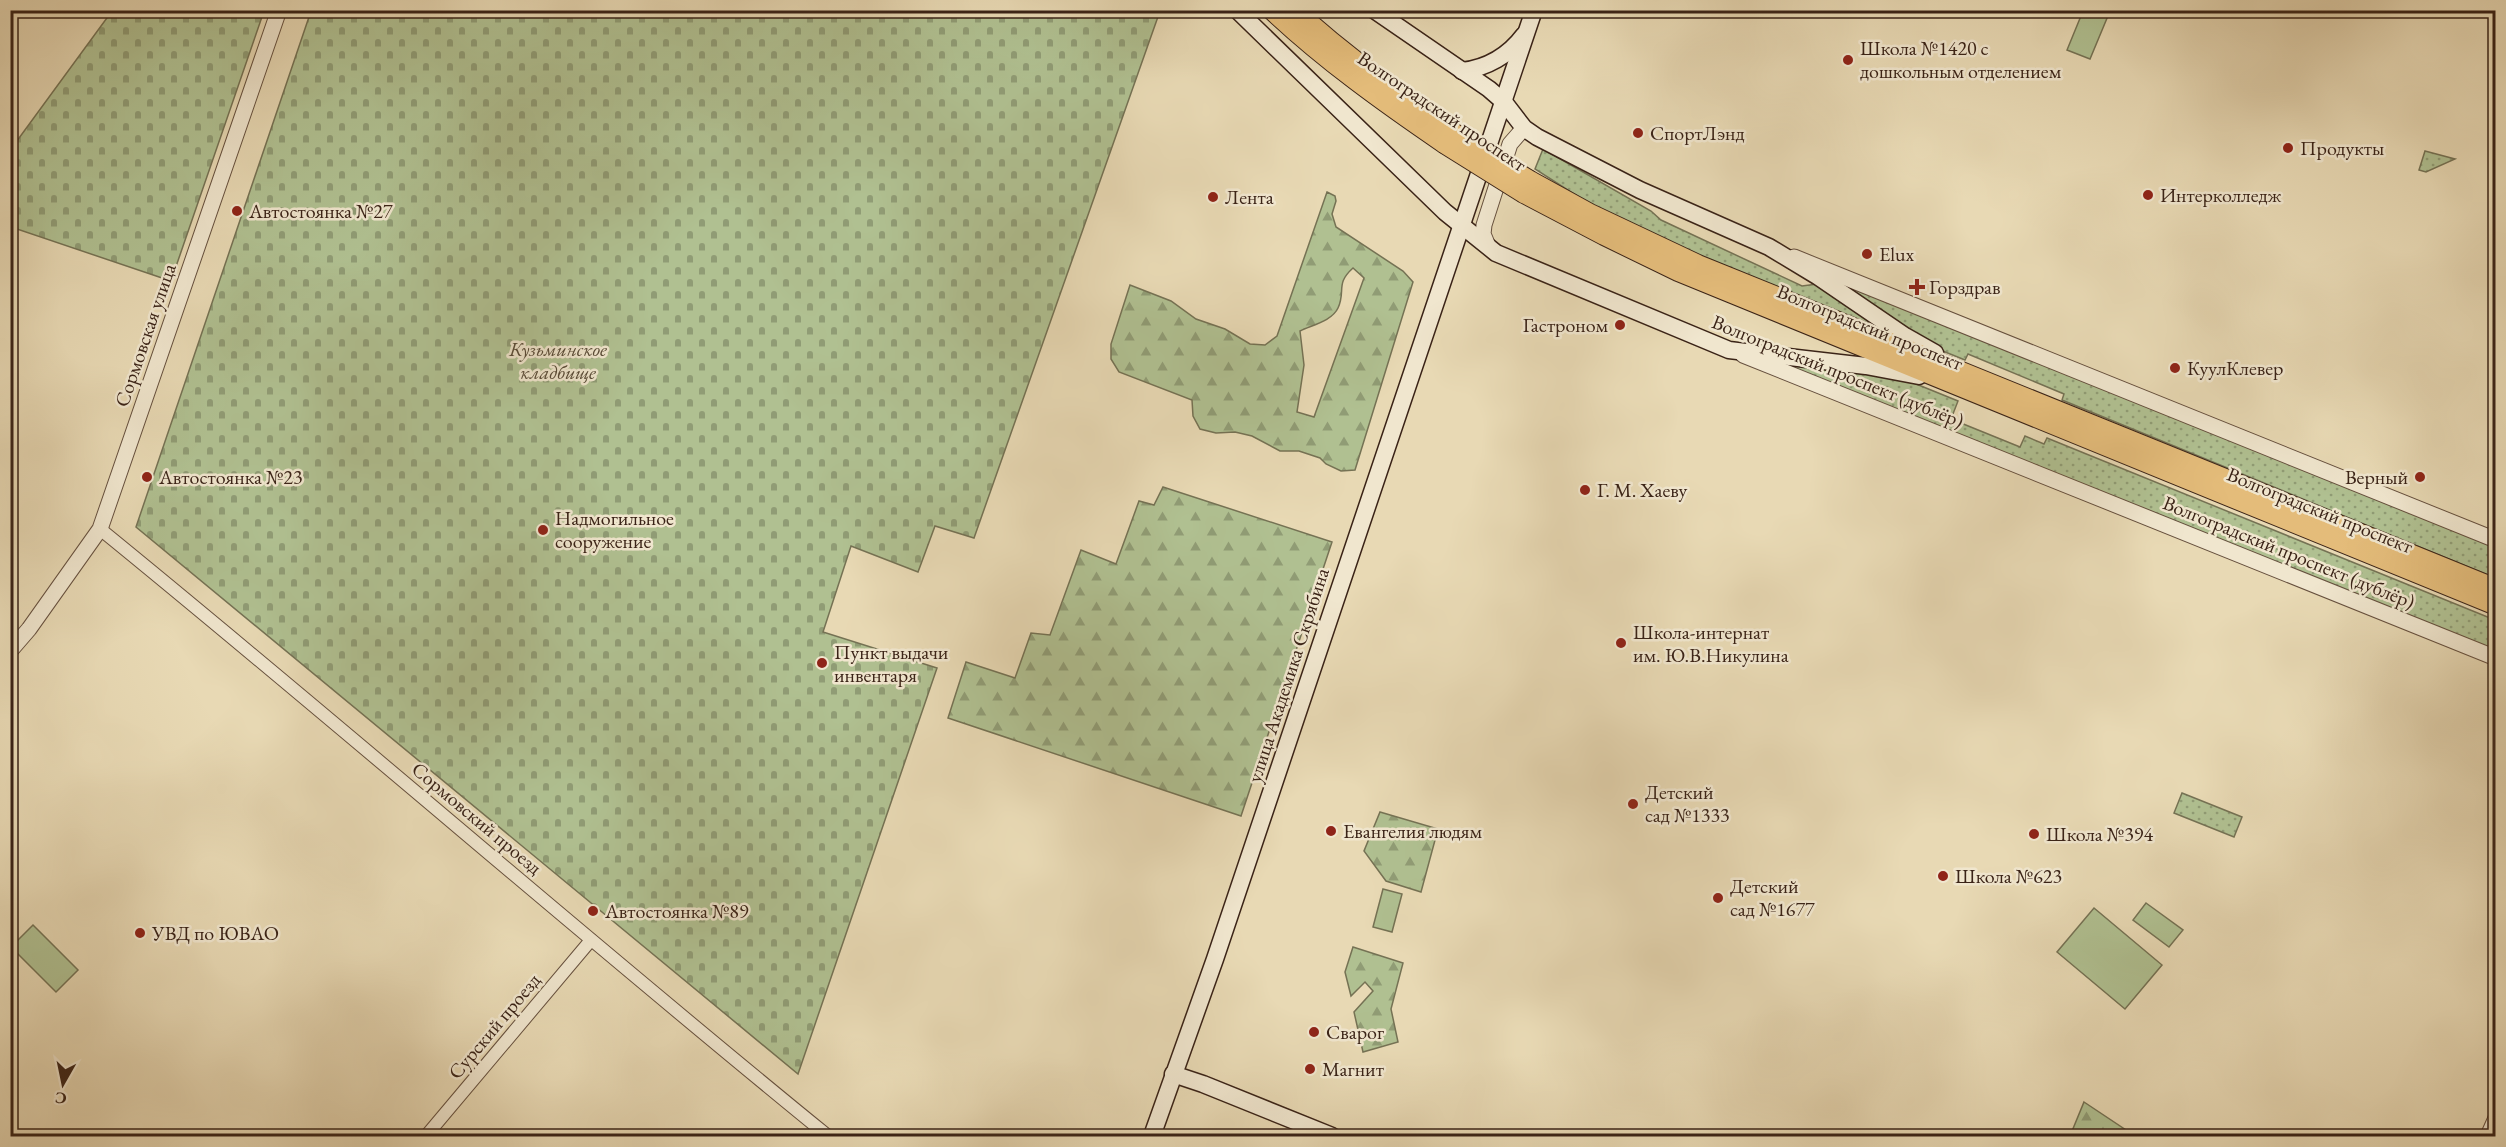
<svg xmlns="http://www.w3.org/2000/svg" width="2506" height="1147" viewBox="0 0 2506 1147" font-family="'EB Garamond',serif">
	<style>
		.grass { fill: url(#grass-dots); stroke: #757254; stroke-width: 1.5 }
		.forest { fill: url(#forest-firs); stroke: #757254; stroke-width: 1.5; fill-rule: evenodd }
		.cemetery { fill: url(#cemetery-stones); stroke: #757254; stroke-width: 1.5 }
		.pitch { fill: #b0c091; stroke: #757254; stroke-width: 1.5 }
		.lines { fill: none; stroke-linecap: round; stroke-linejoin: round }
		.minor-casing { stroke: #66503e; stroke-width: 14 }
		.tertiary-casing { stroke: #66503e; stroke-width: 17 }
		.secondary-casing { stroke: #3a2317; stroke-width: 19 }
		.primary-casing { stroke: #3a2317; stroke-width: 20 }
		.minor { stroke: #f0e6ce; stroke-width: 12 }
		.tertiary { stroke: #f0e6ce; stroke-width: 15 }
		.secondary { stroke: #f0e6ce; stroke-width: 16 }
		.primary { stroke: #e4bc7a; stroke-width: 18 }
		.primary-bridge-casing { stroke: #3a2317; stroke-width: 20; stroke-linecap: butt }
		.primary-bridge { stroke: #e4bc7a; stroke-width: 18 }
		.poi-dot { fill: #8f2418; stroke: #f0e6ce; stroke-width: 2 }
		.labels { text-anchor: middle; stroke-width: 5; stroke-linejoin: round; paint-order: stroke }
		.poi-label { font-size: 20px; fill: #3a2317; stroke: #f0e6ce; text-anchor: start }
		.street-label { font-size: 20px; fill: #3a2317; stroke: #f0e6ce }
		.park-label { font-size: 20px; font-style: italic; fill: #584a36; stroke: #f0e6ce }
	</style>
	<defs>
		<pattern id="grass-dots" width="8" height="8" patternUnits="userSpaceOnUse" patternTransform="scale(1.5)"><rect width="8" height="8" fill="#b0c091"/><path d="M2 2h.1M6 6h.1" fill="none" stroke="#909c75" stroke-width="1.8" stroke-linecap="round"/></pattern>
		<pattern id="forest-firs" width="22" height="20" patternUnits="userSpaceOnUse" patternTransform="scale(1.5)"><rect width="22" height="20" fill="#b0c091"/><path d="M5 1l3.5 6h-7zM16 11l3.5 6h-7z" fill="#909c75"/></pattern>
		<pattern id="cemetery-stones" width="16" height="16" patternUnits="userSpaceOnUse" patternTransform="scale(1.5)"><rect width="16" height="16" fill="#b0c091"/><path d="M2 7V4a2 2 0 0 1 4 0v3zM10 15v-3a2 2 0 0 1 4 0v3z" fill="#909c75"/></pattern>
	</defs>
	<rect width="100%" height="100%" fill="#e8d9b4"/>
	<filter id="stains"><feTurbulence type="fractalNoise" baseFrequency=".00333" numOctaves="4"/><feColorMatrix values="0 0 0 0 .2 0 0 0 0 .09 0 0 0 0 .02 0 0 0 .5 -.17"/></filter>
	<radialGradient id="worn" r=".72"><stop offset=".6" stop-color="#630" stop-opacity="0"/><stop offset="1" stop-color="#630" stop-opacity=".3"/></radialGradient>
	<!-- grass -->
	<g class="grass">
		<path d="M1543,149L1651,211L1661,220L1802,286L1817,284L1895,336L1734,272L1588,203L1535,169Z"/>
		<path d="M2425,151L2455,159L2426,172L2419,170Z"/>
		<path d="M1821,272L2495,546V578L2062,400L2064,394L1968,354L1965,360L1918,341Z"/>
		<path d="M1786,361L1894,375L1958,401L1951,419L2020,447L2025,436L2044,444L2047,438L2495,620V656L1786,367Z"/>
		<path d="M2182,793L2242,817L2234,837L2174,813Z"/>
	</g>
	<!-- forest -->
	<g class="forest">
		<path d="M1327,192L1335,196L1336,201L1332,214L1336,227L1403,271L1413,282L1355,470L1341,471L1326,464L1320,458L1299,451H1280L1252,436L1235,432L1216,433L1200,429L1193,416L1192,400L1119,372L1111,359V344L1130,285L1171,301L1196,319L1225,329L1250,344L1265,345L1277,336ZM1353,268L1364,278L1314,417L1297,412L1304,365L1300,331C1312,325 1332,321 1338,308C1346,291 1335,284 1353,268Z"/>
		<path d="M1163,487L1332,542L1241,816L948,718L966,662L1015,678L1031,633L1050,635L1081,550L1116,564L1139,501L1154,505Z"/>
		<path d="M1380,812L1438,829L1421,892L1386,881L1364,851Z"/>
		<path d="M1353,947L1403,963L1391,1009L1398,1042L1363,1052L1354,1012L1373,991L1365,982L1351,996L1345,972Z"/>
		<path d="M2084,1102L2135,1136H2070Z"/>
	</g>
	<!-- cemetery -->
	<g class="cemetery">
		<path d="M112,11H264L171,281L11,227V149Z"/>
		<path d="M311,11H1160L974,538L935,526L918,572L851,546L823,632L937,668L798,1074L136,527Z"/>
	</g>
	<!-- pitch -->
	<g class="pitch">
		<path d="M2083,11H2110L2090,59L2067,50Z"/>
		<path d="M1383,889L1402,894L1392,932L1373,927Z"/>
		<path d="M2146,903L2183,930L2169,947L2133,920Z"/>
		<path d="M2094,908L2162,965L2125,1009L2057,952Z"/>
		<path d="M33,925L78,970L56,992L11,947Z"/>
	</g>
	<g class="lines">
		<!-- minor casing -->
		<g class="minor-casing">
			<g id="minor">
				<path d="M100,529C346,729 583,937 828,1136"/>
				<path d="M426,1136L591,940"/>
			</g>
		</g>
		<!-- tertiary casing -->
		<g class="tertiary-casing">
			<g id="tertiary">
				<path d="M1488,246L1483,234L1484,225L1510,144L1524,128"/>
				<path d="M1794,257L2496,540"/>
				<path d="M1743,355L2496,658"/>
				<path d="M10,651L29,629L100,529L279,10"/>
				<path d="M2488,1136L2496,1118"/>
			</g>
		</g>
		<!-- secondary casing -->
		<g class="secondary-casing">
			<g id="secondary">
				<path d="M1237,10L1445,212L1496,253L1729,350L1866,366L1919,376"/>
				<path d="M1374,10L1489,89L1504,102L1524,128L1537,137L1640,190L1769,247L1817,276L1905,336L1935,353"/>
				<path d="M1462,71C1487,68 1509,55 1524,35"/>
				<path d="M1173,1074L1203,1084L1332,1136"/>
				<path d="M1152,1136L1215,959L1534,10"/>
			</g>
		</g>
		<!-- primary casing -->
		<g class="primary-casing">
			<g id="primary">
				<path d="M1271,10C1324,60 1384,103 1444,144"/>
				<path d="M1295,10C1344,53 1396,93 1450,130"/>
				<path d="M1530,180L1590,213L1698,264L2496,588"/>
				<path d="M1524,194L1604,236L1678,272L2496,606"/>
			</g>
		</g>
		<!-- minor -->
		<use href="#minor" class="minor"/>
		<!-- tertiary -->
		<use href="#tertiary" class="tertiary"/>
		<!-- secondary -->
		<use href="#secondary" class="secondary"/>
		<!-- primary -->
		<use href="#primary" class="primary"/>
		<!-- primary-bridge casing -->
		<g class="primary-bridge-casing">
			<g id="primary-bridge">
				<path d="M1450,130L1530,180"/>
				<path d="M1444,144L1524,194"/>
			</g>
		</g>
		<!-- primary-bridge -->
		<use href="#primary-bridge" class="primary-bridge"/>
	</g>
	<!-- markers -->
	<g class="poi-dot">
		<circle cx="1848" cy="60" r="6"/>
		<circle cx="1638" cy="133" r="6"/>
		<circle cx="2288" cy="148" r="6"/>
		<circle cx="2148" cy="195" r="6"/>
		<circle cx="1213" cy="197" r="6"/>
		<circle cx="237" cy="211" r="6"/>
		<circle cx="1867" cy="254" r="6"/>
		<path d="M1914 278h6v6h6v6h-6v6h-6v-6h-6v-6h6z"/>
		<circle cx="1620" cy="325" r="6"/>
		<circle cx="2175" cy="368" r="6"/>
		<circle cx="147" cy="477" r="6"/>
		<circle cx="2420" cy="477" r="6"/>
		<circle cx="1585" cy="490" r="6"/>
		<circle cx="543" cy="530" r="6"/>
		<circle cx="1621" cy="643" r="6"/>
		<circle cx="822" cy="663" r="6"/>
		<circle cx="1633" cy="804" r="6"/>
		<circle cx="1331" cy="831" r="6"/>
		<circle cx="2034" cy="834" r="6"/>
		<circle cx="1943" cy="876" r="6"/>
		<circle cx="1718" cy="898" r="6"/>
		<circle cx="593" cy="911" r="6"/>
		<circle cx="140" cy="933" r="6"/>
		<circle cx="1314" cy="1032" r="6"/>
		<circle cx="1310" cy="1069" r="6"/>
	</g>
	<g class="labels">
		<!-- poi labels -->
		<g class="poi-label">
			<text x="1860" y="55">Школа №1420 с<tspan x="1860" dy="23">дошкольным отделением</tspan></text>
			<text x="1650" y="140">СпортЛэнд</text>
			<text x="2300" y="155">Продукты</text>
			<text x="2160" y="202">Интерколледж</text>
			<text x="1225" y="204">Лента</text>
			<text x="249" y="218">Автостоянка №27</text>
			<text x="1879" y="261">Elux</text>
			<text x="1929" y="294">Горздрав</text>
			<text x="1608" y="332" text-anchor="end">Гастроном</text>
			<text x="2187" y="375">КуулКлевер</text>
			<text x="159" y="484">Автостоянка №23</text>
			<text x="2408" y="484" text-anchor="end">Верный</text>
			<text x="1597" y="497">Г. М. Хаеву</text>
			<text x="555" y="525">Надмогильное<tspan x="555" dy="23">сооружение</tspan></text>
			<text x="1633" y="639">Школа-интернат<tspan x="1633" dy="23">им. Ю.В.Никулина</tspan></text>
			<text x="834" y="659">Пункт выдачи<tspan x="834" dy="23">инвентаря</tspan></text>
			<text x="1645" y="799">Детский<tspan x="1645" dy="23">сад №1333</tspan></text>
			<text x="1343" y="838">Евангелия людям</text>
			<text x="2046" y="841">Школа №394</text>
			<text x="1955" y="883">Школа №623</text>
			<text x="1730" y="893">Детский<tspan x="1730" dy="23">сад №1677</tspan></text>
			<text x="605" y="918">Автостоянка №89</text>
			<text x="152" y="940">УВД по ЮВАО</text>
			<text x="1326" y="1039">Сварог</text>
			<text x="1322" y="1076">Магнит</text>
		</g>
		<!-- street labels -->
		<g class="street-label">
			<text transform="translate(1442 111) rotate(34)" y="7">Волгоградский проспект</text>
			<text transform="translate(1870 327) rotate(22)" y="7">Волгоградский проспект</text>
			<text transform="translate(145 335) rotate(-71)" y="7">Сормовская улица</text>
			<text transform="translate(1838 371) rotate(22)" y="7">Волгоградский проспект (дублёр)</text>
			<text transform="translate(2320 510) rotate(22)" y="7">Волгоградский проспект</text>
			<text transform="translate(2289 552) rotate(22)" y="7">Волгоградский проспект (дублёр)</text>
			<text transform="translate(1288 675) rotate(-72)" y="7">улица Академика Скрябина</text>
			<text transform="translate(477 818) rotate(40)" y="7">Сормовский проезд</text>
			<text transform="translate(494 1026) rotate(-50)" y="7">Сурский проезд</text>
		</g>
		<!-- park labels -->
		<g class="park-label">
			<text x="558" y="356">Кузьминское<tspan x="558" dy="23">кладбище</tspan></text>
		</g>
	</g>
	<!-- margin -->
	<rect width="2506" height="1147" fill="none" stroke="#e8d9b4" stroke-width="36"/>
	<rect x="12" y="12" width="2482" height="1123" fill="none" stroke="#3a2317" stroke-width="3"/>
	<rect x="18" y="18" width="2470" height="1111" fill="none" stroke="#3a2317" stroke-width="1.5"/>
	<!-- north arrow -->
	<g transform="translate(63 1084) rotate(189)" stroke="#f0e6ce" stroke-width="4.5" paint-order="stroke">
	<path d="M0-4.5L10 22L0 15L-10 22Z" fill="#3a2317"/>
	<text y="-9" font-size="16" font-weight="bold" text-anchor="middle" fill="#3a2317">С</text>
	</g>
	<rect width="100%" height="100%" filter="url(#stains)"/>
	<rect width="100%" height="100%" fill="url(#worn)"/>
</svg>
